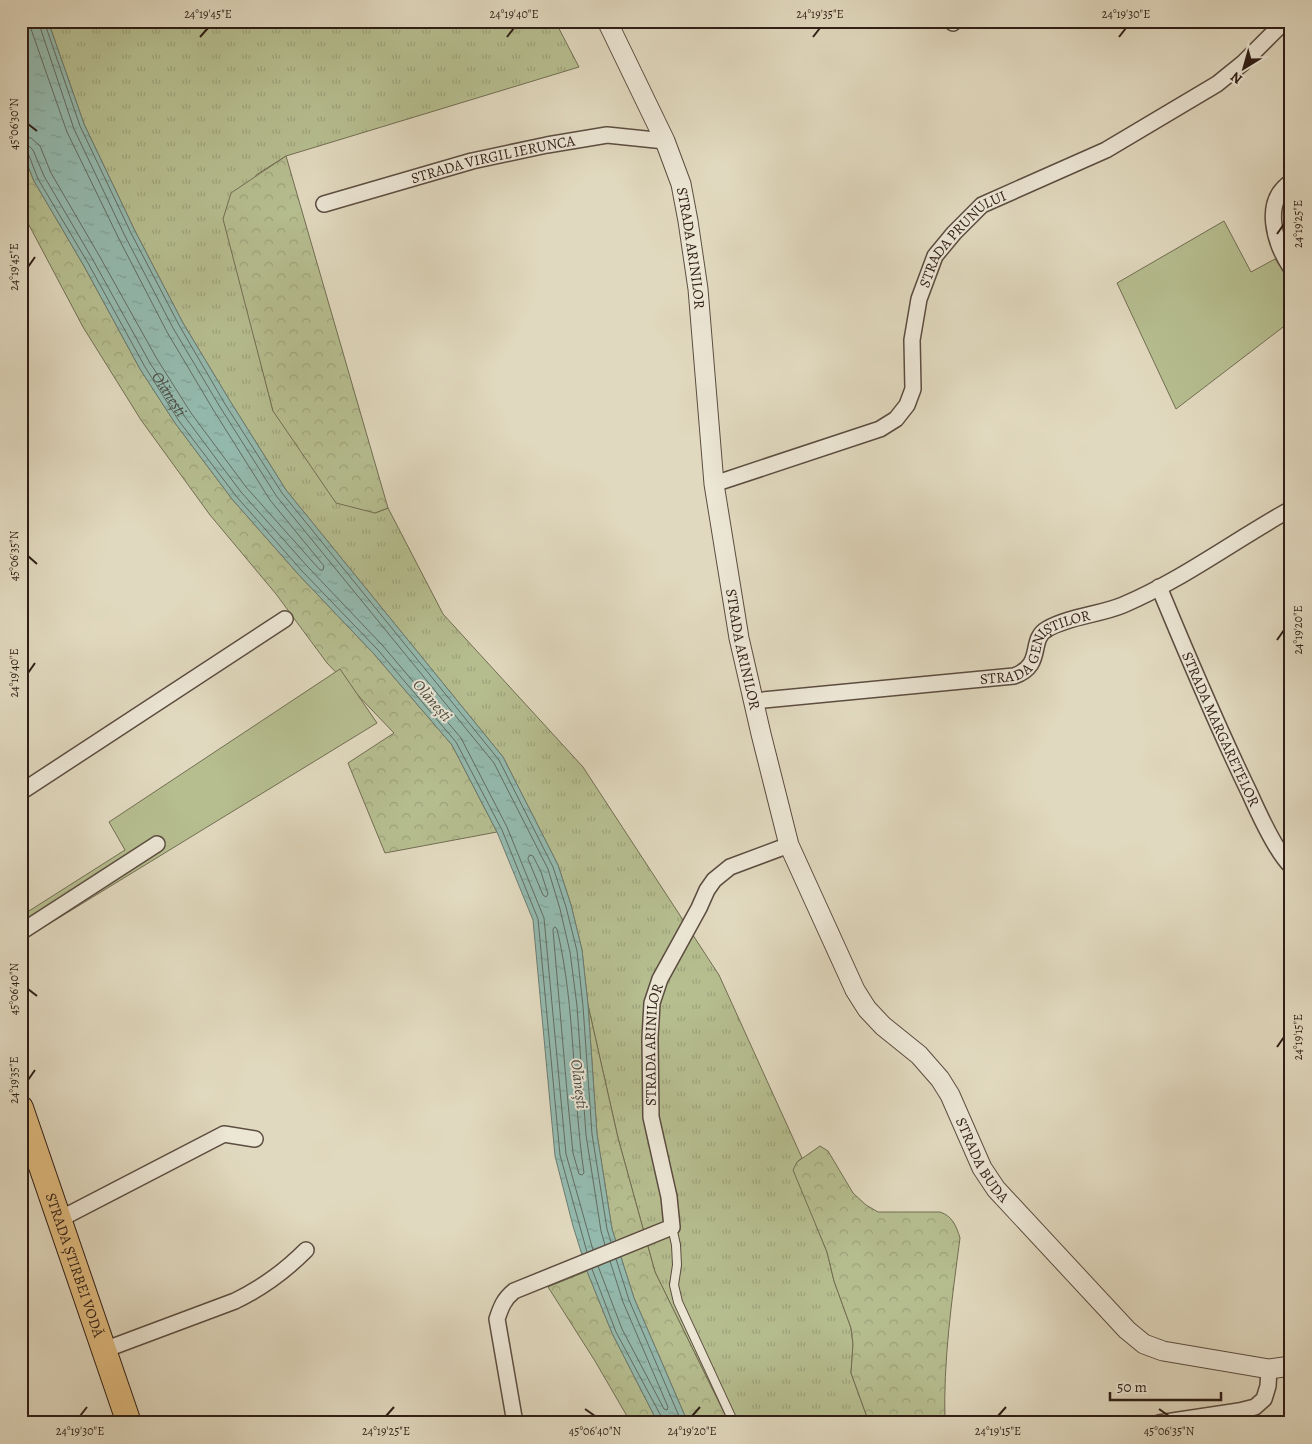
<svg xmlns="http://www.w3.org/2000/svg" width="1312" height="1444" viewBox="0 0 1312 1444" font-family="Alegreya,serif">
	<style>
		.grass { fill: url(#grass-tufts); stroke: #726e53 }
		.forest { fill: url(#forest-crowns); stroke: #726e53 }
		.pitch { fill: #b6be90; stroke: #726e53 }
		.water { fill: url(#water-ripples); stroke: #6c7c72 }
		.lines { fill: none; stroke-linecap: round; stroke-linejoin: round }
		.shore { stroke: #626c62; stroke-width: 1 }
		.service-casing { stroke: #5c4d40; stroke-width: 10 }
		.minor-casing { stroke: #5c4d40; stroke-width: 18 }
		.tertiary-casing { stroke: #5c4d40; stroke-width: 21 }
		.primary-casing { stroke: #2f1e16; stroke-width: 26 }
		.service { stroke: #ece6d5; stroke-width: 8 }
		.minor { stroke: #ece6d5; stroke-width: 15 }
		.tertiary { stroke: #ece6d5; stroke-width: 19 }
		.primary { stroke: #e0bc80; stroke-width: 24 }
		.ticks { fill: none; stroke: #2f1e16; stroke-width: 2 }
		.labels { text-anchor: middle; stroke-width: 4; stroke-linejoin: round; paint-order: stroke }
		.street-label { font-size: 15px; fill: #2f1e16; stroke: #ece6d5 }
		.water-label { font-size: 16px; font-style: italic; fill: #4d4d44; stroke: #ece6d5 }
		.neatline { fill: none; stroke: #2f1e16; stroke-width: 2 }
		.ticks-label { font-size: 12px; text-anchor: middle; fill: #2f1e16 }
	</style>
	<defs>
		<pattern id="grass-tufts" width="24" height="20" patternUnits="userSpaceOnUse" patternTransform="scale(1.25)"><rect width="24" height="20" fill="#b6be90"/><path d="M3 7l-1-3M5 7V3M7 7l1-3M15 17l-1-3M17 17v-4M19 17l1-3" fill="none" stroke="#9da37b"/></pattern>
		<pattern id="forest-crowns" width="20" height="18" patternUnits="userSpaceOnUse" patternTransform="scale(1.25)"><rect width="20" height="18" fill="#b6be90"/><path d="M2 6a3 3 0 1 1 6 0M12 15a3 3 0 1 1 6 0" fill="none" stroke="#9da37b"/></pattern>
		<pattern id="water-ripples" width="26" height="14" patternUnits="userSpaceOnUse" patternTransform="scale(1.25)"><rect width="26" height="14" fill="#94baaf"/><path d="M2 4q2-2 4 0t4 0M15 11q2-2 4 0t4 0" fill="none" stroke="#809f96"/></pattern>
	</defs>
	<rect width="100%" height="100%" fill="#e1d9bf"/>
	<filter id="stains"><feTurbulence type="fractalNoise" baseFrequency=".004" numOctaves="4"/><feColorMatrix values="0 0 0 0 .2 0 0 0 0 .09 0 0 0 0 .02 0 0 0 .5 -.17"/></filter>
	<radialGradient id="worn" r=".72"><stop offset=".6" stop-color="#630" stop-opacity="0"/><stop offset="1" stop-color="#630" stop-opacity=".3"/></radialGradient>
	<!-- grass -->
	<path class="grass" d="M48,21H555L579,67L286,156L256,175L254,335L273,411L375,513L388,508L443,614L583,767L719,975L802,1158L797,1162L816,1225L827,1252L834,1281L851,1328L853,1344L851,1373L867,1417L873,1423H729L655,1272L618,1138L588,1005L582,950L571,905L558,865L503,757L286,490L230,401L183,323L135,231L84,124Z"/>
	<!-- forest -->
	<g class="forest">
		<path d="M21,149L34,181L84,266L140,369L175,423L232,499L298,574L374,654L452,745L497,832L385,853L348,763L394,733L327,663L276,594L210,515L141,420L83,327L21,210Z"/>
		<path d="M286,156L388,508L375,513L336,503L273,411L223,219L231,193Z"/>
		<path d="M588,1005L618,1138L655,1272L729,1423H688L634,1298L612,1229L597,1134Z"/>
		<path d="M820,1146L828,1151L853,1193L866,1205L878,1212H940C952,1216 956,1225 960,1238C952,1299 943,1361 945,1423H873L867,1417L851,1373L853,1344L851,1328L834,1281L827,1252L793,1170L797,1162Z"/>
		<path d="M587,1271L612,1333L658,1423H631L595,1361L548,1287Z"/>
	</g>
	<!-- pitch -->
	<g class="pitch">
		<path d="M1224,221L1251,272L1275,259L1291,281V321L1176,409L1117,283Z"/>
		<path d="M340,669L377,723L21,941V916L125,850L109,822Z"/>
	</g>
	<!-- water -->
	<path class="water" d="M21,21H48L84,124L135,231L183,323L230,401L286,490L503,757L558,865L571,905L582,950L588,1005L597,1134L612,1229L634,1298L688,1423H658L612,1333L587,1271L573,1226L555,1156L533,920L497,832L452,745L374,654L298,574L232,499L175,423L140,369L84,266L34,181L21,149Z"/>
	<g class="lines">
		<!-- shore -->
		<g class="shore">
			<path d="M38,21L74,129L125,236L173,328L220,407L277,497L494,763L548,869L560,909L570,952L577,1006L586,1135L601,1231L605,1245"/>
			<path d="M44,21L80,126L131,233L179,325L225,404L282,493L499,760L553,867L566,907L577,951L583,1006L592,1134L607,1229L611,1242"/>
			<path d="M21,136L31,138L40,146L51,173L100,257L157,359L191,413L246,487L312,561L320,570H323L324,566L270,500L214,411L167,332L119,239L67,132L31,29L30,21"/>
			<path id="s1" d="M21,143L28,145L33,150L44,176L93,260L150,363L185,417L241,492L307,566L383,646L461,738L507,827L544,918L566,1154L593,1250"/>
			<path d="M21,150L28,153L38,179L88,263L145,367L179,421L236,496L302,571L378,650L456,742L502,830L538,919L560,1155L587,1252"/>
			<path d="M530,855L533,856L541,872L548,894L546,897L543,895L528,859Z"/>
			<path d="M555,927L557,929C576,1009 572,1092 584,1173L582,1175L579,1174L573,1153L568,1103L553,930Z"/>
			<path d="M616,1259L629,1300L682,1423"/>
			<path d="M598,1266L622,1329L664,1409L667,1410L668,1407L623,1302L610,1261"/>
			<path d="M592,1269L616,1332L661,1416L662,1423"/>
		</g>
		<!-- service casing -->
		<g class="service-casing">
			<path id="service" d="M672,1227L676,1245L677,1265L674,1285L678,1302L734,1423"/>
		</g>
		<!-- minor casing -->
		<g class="minor-casing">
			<g id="minor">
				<path d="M952,21L953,23"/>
				<path d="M1291,182C1261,202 1275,244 1291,268"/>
				<path id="s2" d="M324,204L472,161L547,145L607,135L665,141"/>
				<path id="s3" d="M714,484L880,429L896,419L907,405L913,389L912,340L919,299L935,256L954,233L982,205L1106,150L1217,84L1243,63L1285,21"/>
				<path id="s4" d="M1159,587C1188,657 1217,726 1250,794C1258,812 1277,853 1291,866"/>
				<path id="s5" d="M753,701L1014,676C1045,665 1028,640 1047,629C1070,616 1099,615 1123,605C1182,580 1235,540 1291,509"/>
				<path d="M21,792L285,619"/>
				<path d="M21,932L157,844"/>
				<path d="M60,1219L224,1134L255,1139"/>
				<path d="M104,1350L235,1301C262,1288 285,1271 306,1250"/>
				<path id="s6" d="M515,1423L497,1319C501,1307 504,1299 514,1291L672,1227L669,1197L651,1117L650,1038L652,1003L660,979L699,908L707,890L714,880L730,867L789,845"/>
				<path d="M1159,1423L1239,1411L1255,1407L1264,1399L1268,1386L1269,1369"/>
			</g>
		</g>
		<!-- tertiary casing -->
		<g class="tertiary-casing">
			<g id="tertiary">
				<path id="s7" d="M607,21L665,141L681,184L688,221L698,289L714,484L739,638L761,734L789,845L855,990L867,1009L883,1026L919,1055L940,1079L950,1095L982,1168L996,1189L1127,1330L1144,1344L1163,1351L1269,1369L1291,1366"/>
			</g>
		</g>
		<!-- primary casing -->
		<g class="primary-casing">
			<g id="primary">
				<path id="s8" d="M21,1108L129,1423"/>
			</g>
		</g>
		<!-- service -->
		<use href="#service" class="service"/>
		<!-- minor -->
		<use href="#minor" class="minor"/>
		<!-- tertiary -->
		<use href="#tertiary" class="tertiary"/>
		<!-- primary -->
		<use href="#primary" class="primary"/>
	</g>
	<!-- ticks -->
	<path class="ticks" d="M200,37L208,28M507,37L514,28M813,37L820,28M1119,37L1126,28M28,124L37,131M1277,234L1284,224M28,267L35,257M28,556L37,564M1277,640L1284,630M28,673L35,663M28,989L37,996M1277,1047L1284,1037M28,1080L35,1070M585,1409L595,1416M1159,1409L1169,1416M80,1416L87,1407M386,1416L394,1407M692,1416L700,1407M998,1416L1006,1407"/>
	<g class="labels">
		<!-- street labels -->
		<g class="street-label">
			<text dy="5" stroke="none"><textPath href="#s2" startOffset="175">STRADA VIRGIL IERUNCA</textPath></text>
			<text dy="5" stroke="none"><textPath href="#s3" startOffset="396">STRADA PRUNULUI</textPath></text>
			<text dy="5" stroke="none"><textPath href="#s7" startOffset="244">STRADA ARINILOR</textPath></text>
			<text dy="5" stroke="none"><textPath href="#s5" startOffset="298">STRADA GENIȘTILOR</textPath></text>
			<text dy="5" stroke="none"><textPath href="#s7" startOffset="649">STRADA ARINILOR</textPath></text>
			<text dy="5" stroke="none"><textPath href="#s4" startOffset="155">STRADA MARGARETELOR</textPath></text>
			<text dy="5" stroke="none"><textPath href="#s6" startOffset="494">STRADA ARINILOR</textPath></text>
			<text dy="5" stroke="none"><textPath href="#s7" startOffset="1225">STRADA BUDA</textPath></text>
			<text dy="5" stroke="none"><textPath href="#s8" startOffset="166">STRADA ȘTIRBEI VODĂ</textPath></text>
		</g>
		<!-- water labels -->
		<g class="water-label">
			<text dy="6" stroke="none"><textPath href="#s1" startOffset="294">Olănești</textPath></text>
			<text transform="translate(433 700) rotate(49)" y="6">Olănești</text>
			<text transform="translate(580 1084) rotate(83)" y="6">Olănești</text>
		</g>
	</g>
	<!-- margin -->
	<rect width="1312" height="1444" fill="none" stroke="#e1d9bf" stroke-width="55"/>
	<!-- north arrow -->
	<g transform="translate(1244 68) rotate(217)" stroke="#ece6d5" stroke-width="4" paint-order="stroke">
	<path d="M0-4L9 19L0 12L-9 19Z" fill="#2f1e16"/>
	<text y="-8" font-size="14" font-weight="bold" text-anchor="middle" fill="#2f1e16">N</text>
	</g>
	<!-- scale -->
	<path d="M1110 1392v8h111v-8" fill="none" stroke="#2f1e16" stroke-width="2.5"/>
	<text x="1117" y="1392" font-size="15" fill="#2f1e16" stroke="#ece6d5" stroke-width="4" paint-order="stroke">50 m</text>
	<rect x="28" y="28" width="1256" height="1388" class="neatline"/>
	<g class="ticks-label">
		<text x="208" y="18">24°19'45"E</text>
		<text x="514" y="18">24°19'40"E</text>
		<text x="820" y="18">24°19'35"E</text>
		<text x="1126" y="18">24°19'30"E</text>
		<text transform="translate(14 124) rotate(-90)" y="4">45°06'30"N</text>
		<text transform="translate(1298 224) rotate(-90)" y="4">24°19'25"E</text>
		<text transform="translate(14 267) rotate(-90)" y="4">24°19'45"E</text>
		<text transform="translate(14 556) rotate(-90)" y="4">45°06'35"N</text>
		<text transform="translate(1298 630) rotate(-90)" y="4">24°19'20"E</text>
		<text transform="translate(14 673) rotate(-90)" y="4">24°19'40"E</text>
		<text transform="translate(14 989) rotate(-90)" y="4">45°06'40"N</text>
		<text transform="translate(1298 1037) rotate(-90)" y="4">24°19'15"E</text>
		<text transform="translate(14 1080) rotate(-90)" y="4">24°19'35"E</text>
		<text x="80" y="1435">24°19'30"E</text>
		<text x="386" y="1435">24°19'25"E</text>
		<text x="595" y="1435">45°06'40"N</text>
		<text x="692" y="1435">24°19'20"E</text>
		<text x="998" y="1435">24°19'15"E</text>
		<text x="1169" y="1435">45°06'35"N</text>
	</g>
	<rect width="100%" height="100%" filter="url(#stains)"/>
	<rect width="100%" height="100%" fill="url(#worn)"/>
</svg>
